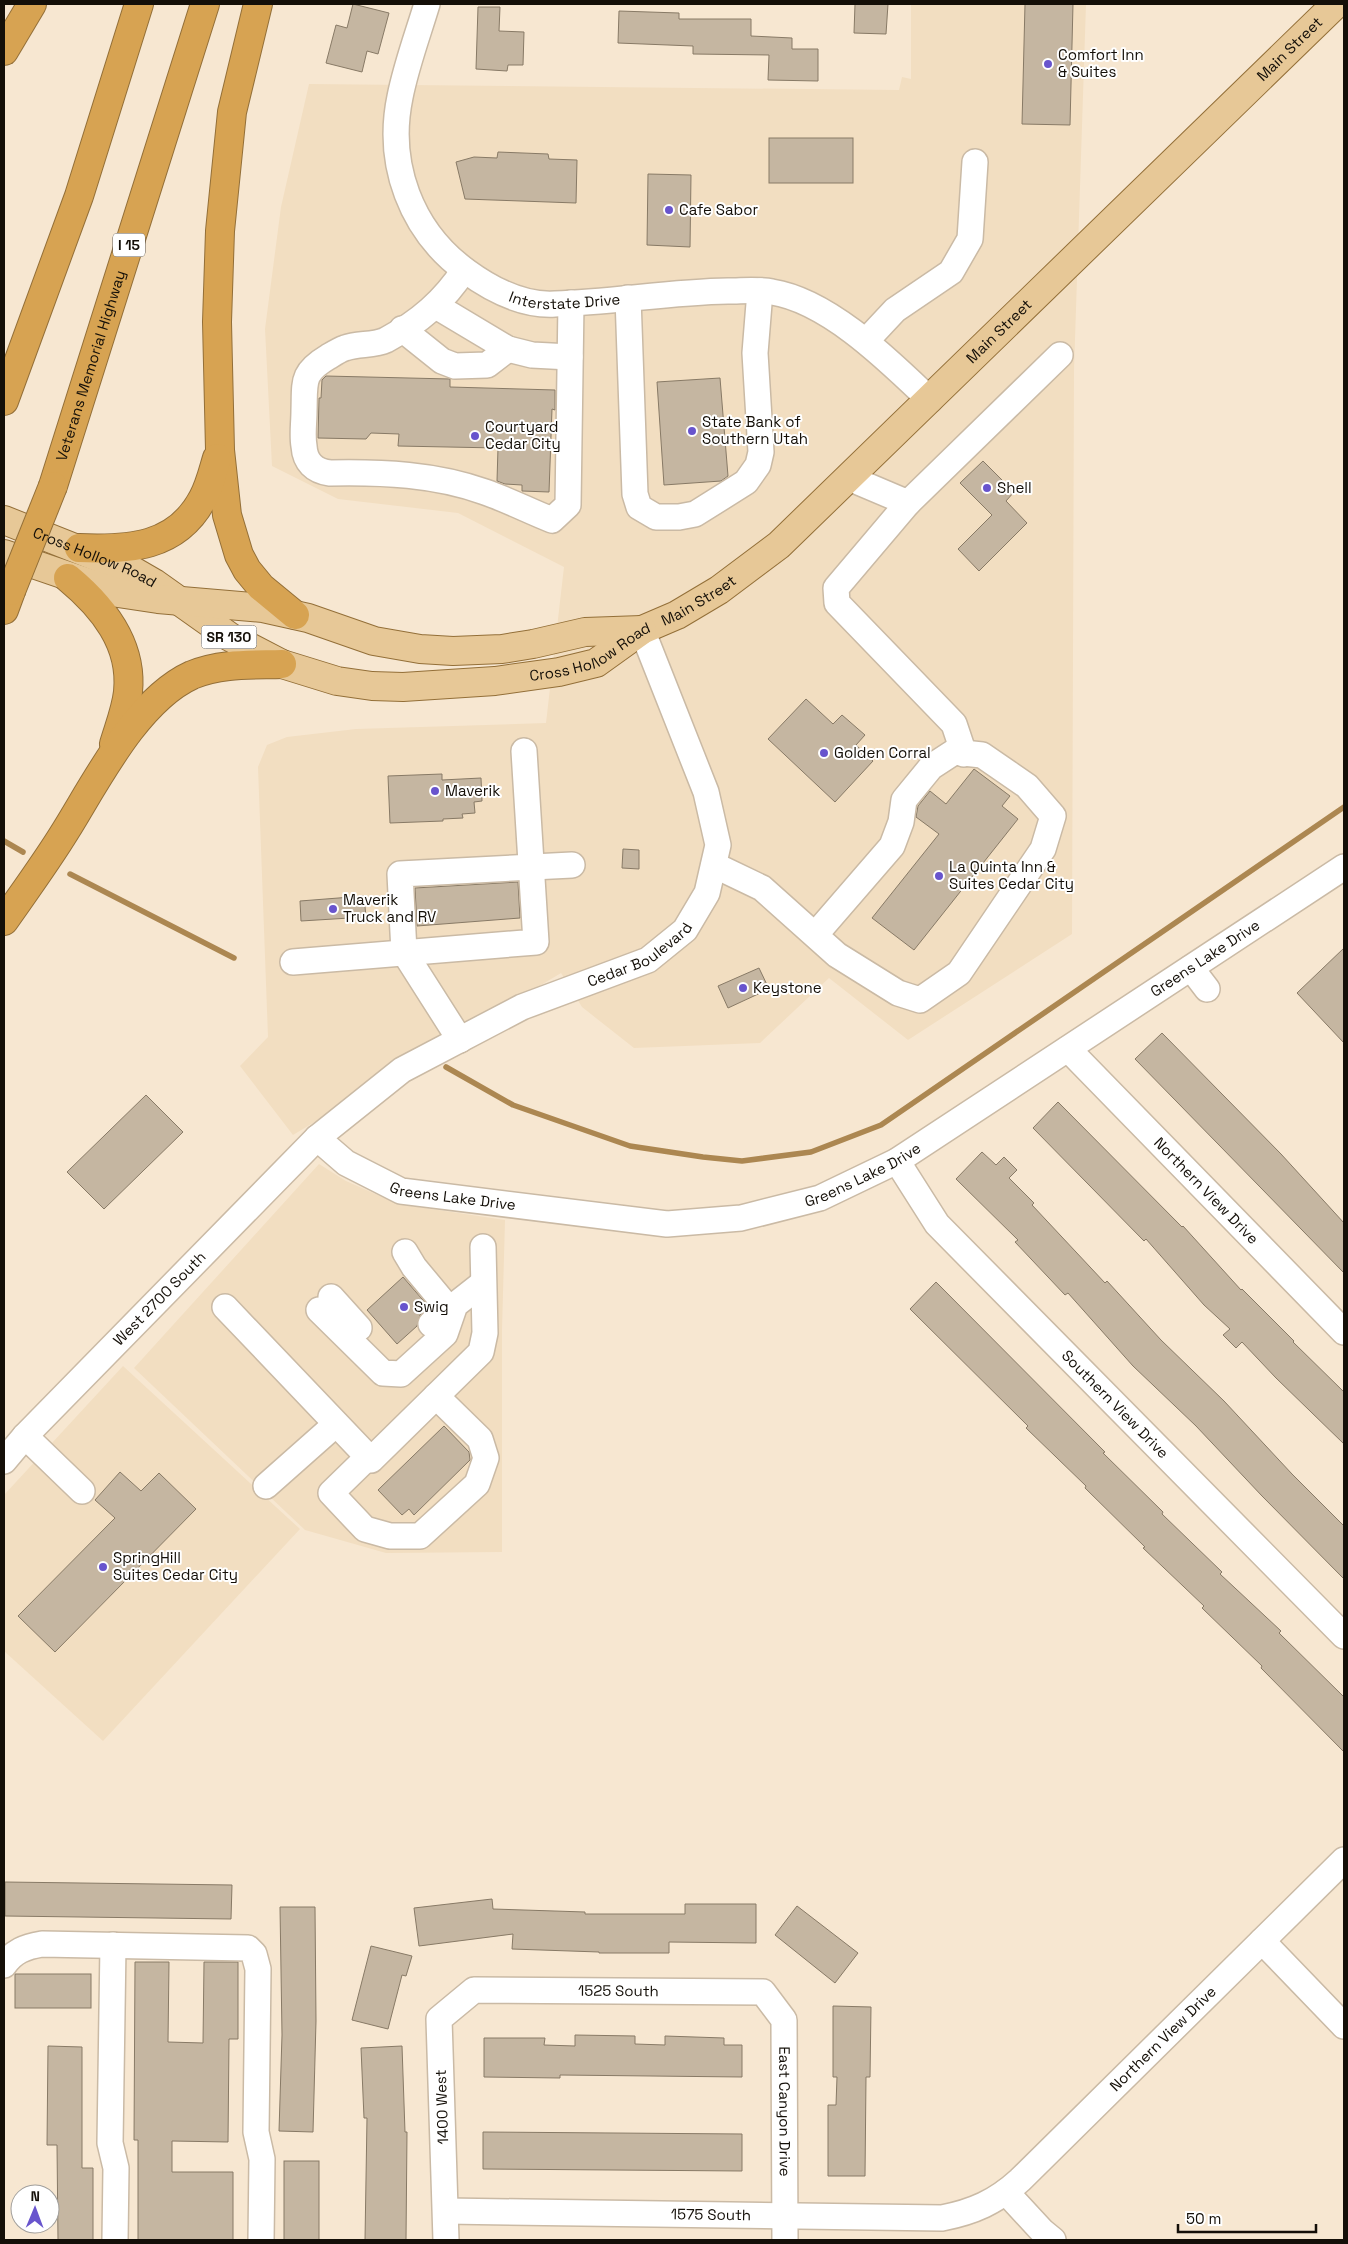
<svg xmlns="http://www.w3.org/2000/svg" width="1348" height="2244" viewBox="0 0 1348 2244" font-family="'Space Grotesk',sans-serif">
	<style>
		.built { fill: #f2dec1 }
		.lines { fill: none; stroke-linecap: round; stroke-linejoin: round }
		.stream { stroke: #ac8751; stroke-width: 5.5 }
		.building { fill: #c5b6a1; stroke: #887a66 }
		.minor-casing { stroke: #cabaa5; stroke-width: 28 }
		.major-casing { stroke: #936f38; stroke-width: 30 }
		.highway-casing { stroke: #936f38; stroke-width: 30 }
		.minor { stroke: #fff; stroke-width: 25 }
		.major { stroke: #e7c897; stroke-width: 28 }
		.highway { stroke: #d7a352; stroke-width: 28 }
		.highway-bridge-casing { stroke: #936f38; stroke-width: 30; stroke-linecap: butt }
		.highway-bridge { stroke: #d7a352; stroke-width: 28 }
		.poi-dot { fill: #6854cd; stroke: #fff; stroke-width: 2 }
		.labels { text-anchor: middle; stroke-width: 4; stroke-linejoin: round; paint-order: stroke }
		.shield { fill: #fff; stroke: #5a5752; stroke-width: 1 }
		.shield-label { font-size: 14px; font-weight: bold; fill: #140f08 }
		.street-label { font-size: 15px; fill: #140f08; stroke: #fff }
		.poi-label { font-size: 15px; fill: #140f08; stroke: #fff; text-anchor: start }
	</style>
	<rect width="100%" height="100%" fill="#f7e7d1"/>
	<!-- built -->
	<g class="built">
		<path d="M911,4H1086L1074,370L1072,934L908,1040L829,978L760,1043L634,1048L582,1007L561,973L293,1135L240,1066L268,1037L258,767L267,745L287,737L356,729L546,723L564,567L458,513L338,499L272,466L265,329L281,207L309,84L899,90L902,77L911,79Z"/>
		<path d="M319,1164L346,1181L398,1204L505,1220L502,1330V1552L386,1553L305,1530L134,1368Z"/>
		<path d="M123,1366L300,1529L103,1741L4,1651V1495Z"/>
	</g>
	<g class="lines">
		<!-- stream -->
		<g class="stream">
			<path d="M4,841L23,852"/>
			<path d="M70,874L234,958"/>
			<path d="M446,1067L513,1105L630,1146L703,1157L742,1161L811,1152L881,1125L1344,807"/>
		</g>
	</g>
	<!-- building -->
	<g class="building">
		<path d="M353,4L389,13L378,54L367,51L362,72L326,63L336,25L347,28Z"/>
		<path d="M855,4H888L886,34L854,33Z"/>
		<path d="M1025,4H1073L1070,125L1022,124Z"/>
		<path d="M478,7H500L499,31L524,32L523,65H508L507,71L476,69Z"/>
		<path d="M619,11L679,13V19H751V36L792,38V49H818V81L768,80L769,55L693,54V46L618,43Z"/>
		<rect x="769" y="138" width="84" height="45"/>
		<path d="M498,152L548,154L549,159L577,160L576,203L465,199L456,162L474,157L497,158Z"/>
		<path d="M648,174L691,175L690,247L647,245Z"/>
		<path d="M326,376L450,379V387L555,390V410L552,409L549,492L522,491V485L505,484L497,481L498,448L398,446L399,434L371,433L366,439L318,438L319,398H321L322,380Z"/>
		<path d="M720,378L728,476L721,481L664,485L657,382Z"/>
		<path d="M983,461L1014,492L1006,501L1027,523L979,571L958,549L992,515L960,483Z"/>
		<path d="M806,699L833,724L842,715L865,735L856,745L873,761L835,802L768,739Z"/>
		<path d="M974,769L1010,796L1002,806L1018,819L914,950L872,918L939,834L916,817L918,806L930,791L946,804Z"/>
		<path d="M442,774V780L481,778L482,801L474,802L475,813L462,814L463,818L443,819V821L390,823L388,776Z"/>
		<path d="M623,849L639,850V869L622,868Z"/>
		<path d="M518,882L520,918L417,926L415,888Z"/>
		<path d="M364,896L366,917L301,921L300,901Z"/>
		<path d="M1344,948V1043L1297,993Z"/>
		<path d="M759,968L769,989L728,1008L718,986Z"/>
		<path d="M1162,1033L1281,1154L1344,1223V1273L1135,1059Z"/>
		<path d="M146,1095L183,1132L104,1209L67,1172Z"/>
		<path d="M1058,1102L1182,1227L1183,1226L1241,1290L1242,1289L1294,1341L1293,1342L1344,1392V1444L1276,1378L1242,1342L1236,1348L1223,1335L1230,1329L1204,1305L1146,1239L1144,1241L1033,1128Z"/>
		<path d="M982,1152L996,1165L1004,1157L1017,1170L1009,1178L1034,1203L1032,1205L1105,1283L1107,1281L1161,1340L1224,1401L1292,1474L1344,1526V1579L1262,1496L1196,1426L1133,1366L1068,1293L1065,1295L1015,1242L1018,1240L956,1179Z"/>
		<path d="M403,1277L428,1306L420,1315L417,1326L397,1344L367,1310Z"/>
		<path d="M936,1282L1105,1452L1103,1453L1163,1512L1162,1514L1222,1572L1220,1574L1281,1631L1279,1633L1344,1697V1752L1261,1668L1262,1666L1202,1608L1204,1606L1143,1548L1145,1547L1085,1488L1086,1486L1026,1428L1028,1426L910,1309Z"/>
		<path d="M444,1426L469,1452L470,1460L414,1515L409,1509L402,1515L378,1490Z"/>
		<path d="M120,1472L141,1491L159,1473L196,1509L55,1652L18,1616L115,1518L95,1500Z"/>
		<path d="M5,1882L232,1885L231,1919L5,1916Z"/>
		<path d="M492,1899L493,1909L585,1912V1914H685V1904H756V1943L669,1942V1953H599V1952L512,1949L513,1934L419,1946L414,1908Z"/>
		<path d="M797,1906L858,1953L835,1983L775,1935Z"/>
		<path d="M280,1907H315L316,2021L313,2132L279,2131L282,2035Z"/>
		<path d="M371,1946L412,1956L406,1976L402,1975L388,2029L352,2020Z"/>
		<path d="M135,1962H169L168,2042L203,2043L204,1962H238V2039H229L228,2142L172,2141V2172H233V2240H138V2140H134Z"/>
		<rect x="15" y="1974" width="76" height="34"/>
		<path d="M833,2006L871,2007L870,2077H866L865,2176H828V2105H836L837,2077H833Z"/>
		<path d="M575,2035L635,2036V2044L665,2045V2036L724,2038V2045H742V2077L560,2075V2078L484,2077V2038H545L544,2045L575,2046Z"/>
		<path d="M48,2046L82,2047V2168H93V2240H58L57,2145H47Z"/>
		<path d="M402,2046L405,2132H407L406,2240H365L367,2118H364L361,2048Z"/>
		<path d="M483,2132L742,2134V2171L483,2169Z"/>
		<rect x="284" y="2161" width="35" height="79"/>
	</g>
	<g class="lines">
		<!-- minor casing -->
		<g class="minor-casing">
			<g id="minor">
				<path id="s1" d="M427,4C418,34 406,66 400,97C386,164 411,231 466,271C492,290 522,306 555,304C613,302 670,292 728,291C742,291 758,289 772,292C829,301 889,361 930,400"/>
				<path d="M464,270C444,301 419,322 386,340C373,346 358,343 345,348C339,350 333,354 328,357C301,373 305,382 304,411C304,423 302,435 304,446C305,462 314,471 330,473C382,472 435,474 485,492C508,500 529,511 552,520L568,505L571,303"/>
				<path d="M628,298L635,494L639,507L656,517H679L695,514L746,482L758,465L761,452L755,353L760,291"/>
				<path d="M436,306L508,349L532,355L570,357"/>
				<path d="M402,329L442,361L455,366L487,365L508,349"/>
				<path d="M866,341L895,310L951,272L970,239L975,162"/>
				<path d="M849,478L908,503"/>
				<path d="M964,754L954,724L837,603L836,588L908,503L1060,355"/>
				<path d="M714,865L762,888L837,955L898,993L920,1000L959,973L1043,849L1053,816L1027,786L982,755L954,752L931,767L904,800L901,822L892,846L815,935"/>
				<path d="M293,962L536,942L524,751"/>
				<path d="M1191,968L1207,989"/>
				<path d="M460,1040L404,952L400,874L572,865"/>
				<path id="s2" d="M1068,1049L1344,1332"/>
				<path id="s3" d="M317,1138L346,1163L401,1191L667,1224L741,1218L820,1198L897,1161L1344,867"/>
				<path id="s4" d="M897,1161L937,1224L1344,1636"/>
				<path d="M405,1252L414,1267L444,1303L443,1311L431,1324"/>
				<path d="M331,1297L359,1328"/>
				<path d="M225,1307L371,1460L481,1352L485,1333L483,1247"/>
				<path d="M319,1310L383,1373L401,1374L445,1334L455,1305L483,1283"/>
				<path d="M25,1436L82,1491"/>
				<path d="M368,1457L331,1493L365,1529L390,1536H420L477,1484L486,1458L480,1439L436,1396"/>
				<path id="s5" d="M4,1461L25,1436L317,1138L402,1070L522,1007L648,960L685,930L707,893L718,845L706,792L642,630"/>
				<path d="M266,1486L336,1424"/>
				<path d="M1262,1941L1344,2026"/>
				<path d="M113,1945L110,2143L116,2168L115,2240"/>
				<path d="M4,1965C14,1951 25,1947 42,1944L248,1948L254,1954L258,1969L256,2132L262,2159L261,2240"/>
				<path d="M1006,2192L1042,2231L1053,2240"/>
				<path id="s6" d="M446,2211L942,2218C973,2212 996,2202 1020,2180L1344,1860"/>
				<path id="s7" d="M446,2240L439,2019L474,1990L763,1992L784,2020L785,2240"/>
			</g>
		</g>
		<!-- major casing -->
		<g class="major-casing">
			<g id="major">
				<path id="s8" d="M4,520L135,572L154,583L230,637L282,664L337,681L372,686L403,687L495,681L559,672L596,663L642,630L677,615L719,590L779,545L1336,4"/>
				<path d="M4,554L118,593L158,599L263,608L308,618L374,641L420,649L453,651L502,649L533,644L585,632L642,630"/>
			</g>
		</g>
		<!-- highway casing -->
		<g class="highway-casing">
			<g id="highway">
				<path d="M258,4L232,112L220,231L217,322L220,450L227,515L239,555L247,570L261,587L295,615"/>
				<path d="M4,51L32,4"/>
				<path d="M4,401L79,196L139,4"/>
				<path id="s9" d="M53,486L205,4"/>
				<path d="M79,548C128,550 177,548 203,498C210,485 213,471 217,458"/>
				<path d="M68,578C103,607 133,644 128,692C126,710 119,727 114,744"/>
				<path d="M4,610L11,591"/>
				<path d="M4,921C25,891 47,861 66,830C97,780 137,700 192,675C221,663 252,665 282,664"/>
			</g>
		</g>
		<!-- minor -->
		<use href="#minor" class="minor"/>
		<!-- major -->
		<use href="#major" class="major"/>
		<!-- highway -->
		<use href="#highway" class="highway"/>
		<!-- highway-bridge casing -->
		<g class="highway-bridge-casing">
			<path id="highway-bridge" d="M11,591L53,486"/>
		</g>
		<!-- highway-bridge -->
		<use href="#highway-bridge" class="highway-bridge"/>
	</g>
	<!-- markers -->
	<g class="poi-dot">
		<circle cx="1048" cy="64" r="5"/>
		<circle cx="669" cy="210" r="5"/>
		<circle cx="692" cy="431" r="5"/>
		<circle cx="475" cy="436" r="5"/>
		<circle cx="987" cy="488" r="5"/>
		<circle cx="824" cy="753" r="5"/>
		<circle cx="435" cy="791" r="5"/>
		<circle cx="939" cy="876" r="5"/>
		<circle cx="333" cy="909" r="5"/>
		<circle cx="743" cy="988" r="5"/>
		<circle cx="404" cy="1307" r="5"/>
		<circle cx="103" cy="1567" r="5"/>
	</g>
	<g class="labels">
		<!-- shield labels -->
		<g class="shield">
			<rect x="113" y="233.5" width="32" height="23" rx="4"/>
			<rect x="201.5" y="625.5" width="55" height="23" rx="4"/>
		</g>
		<g class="shield-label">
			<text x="129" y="250">I 15</text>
			<text x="229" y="642">SR 130</text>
		</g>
		<!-- street labels -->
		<g class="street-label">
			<text dy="5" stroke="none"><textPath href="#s8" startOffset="1564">Main Street</textPath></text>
			<text dy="5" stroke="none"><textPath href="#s1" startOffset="400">Interstate Drive</textPath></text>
			<text dy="5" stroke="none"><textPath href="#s8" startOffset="1159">Main Street</textPath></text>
			<text dy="5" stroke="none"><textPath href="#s9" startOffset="126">Veterans Memorial Highway</textPath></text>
			<text dy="5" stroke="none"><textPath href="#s8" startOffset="98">Cross Hollow Road</textPath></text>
			<text dy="5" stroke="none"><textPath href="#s8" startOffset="754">Main Street</textPath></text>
			<text dy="5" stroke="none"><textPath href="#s8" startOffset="632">Cross Hollow Road</textPath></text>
			<text dy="5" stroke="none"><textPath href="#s5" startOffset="824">Cedar Boulevard</textPath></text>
			<text dy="5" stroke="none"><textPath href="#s3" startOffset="978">Greens Lake Drive</textPath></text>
			<text dy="5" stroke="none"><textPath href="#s3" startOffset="572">Greens Lake Drive</textPath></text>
			<text dy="5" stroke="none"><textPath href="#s2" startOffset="198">Northern View Drive</textPath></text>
			<text dy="5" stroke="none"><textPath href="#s3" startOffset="152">Greens Lake Drive</textPath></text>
			<text dy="5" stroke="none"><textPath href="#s5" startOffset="225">West 2700 South</textPath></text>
			<text dy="5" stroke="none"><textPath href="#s4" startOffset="328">Southern View Drive</textPath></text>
			<text dy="5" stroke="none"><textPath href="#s7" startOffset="411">1525 South</textPath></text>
			<text dy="5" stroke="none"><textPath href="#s6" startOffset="785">Northern View Drive</textPath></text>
			<text transform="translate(442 2107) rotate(-92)" y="5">1400 West</text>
			<text dy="5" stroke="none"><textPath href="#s7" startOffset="682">East Canyon Drive</textPath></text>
			<text dy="5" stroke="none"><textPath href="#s6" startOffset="265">1575 South</textPath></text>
		</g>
		<!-- poi labels -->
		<g class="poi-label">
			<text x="1058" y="60">Comfort Inn<tspan x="1058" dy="17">&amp; Suites</tspan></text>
			<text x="679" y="215">Cafe Sabor</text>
			<text x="702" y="427">State Bank of<tspan x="702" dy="17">Southern Utah</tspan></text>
			<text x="485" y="432">Courtyard<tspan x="485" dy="17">Cedar City</tspan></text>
			<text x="997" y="493">Shell</text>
			<text x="834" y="758">Golden Corral</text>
			<text x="445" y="796">Maverik</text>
			<text x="949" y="872">La Quinta Inn &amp;<tspan x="949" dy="17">Suites Cedar City</tspan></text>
			<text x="343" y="905">Maverik<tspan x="343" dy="17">Truck and RV</tspan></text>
			<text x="753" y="993">Keystone</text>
			<text x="414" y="1312">Swig</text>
			<text x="113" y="1563">SpringHill<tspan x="113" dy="17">Suites Cedar City</tspan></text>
		</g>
	</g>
	<!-- border -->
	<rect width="1348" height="2244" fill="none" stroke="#140f08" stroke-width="10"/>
	<!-- north arrow -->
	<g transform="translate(35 2209) rotate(1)"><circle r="24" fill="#ffffff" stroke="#a19f9c"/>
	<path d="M0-4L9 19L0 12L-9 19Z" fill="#6854cd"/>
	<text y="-8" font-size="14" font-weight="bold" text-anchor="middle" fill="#140f08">N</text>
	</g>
	<!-- scale -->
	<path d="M1178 2224v8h138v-8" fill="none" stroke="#140f08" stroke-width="2.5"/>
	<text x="1186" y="2224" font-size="15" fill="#140f08" stroke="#ffffff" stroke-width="4" paint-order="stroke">50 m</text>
</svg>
